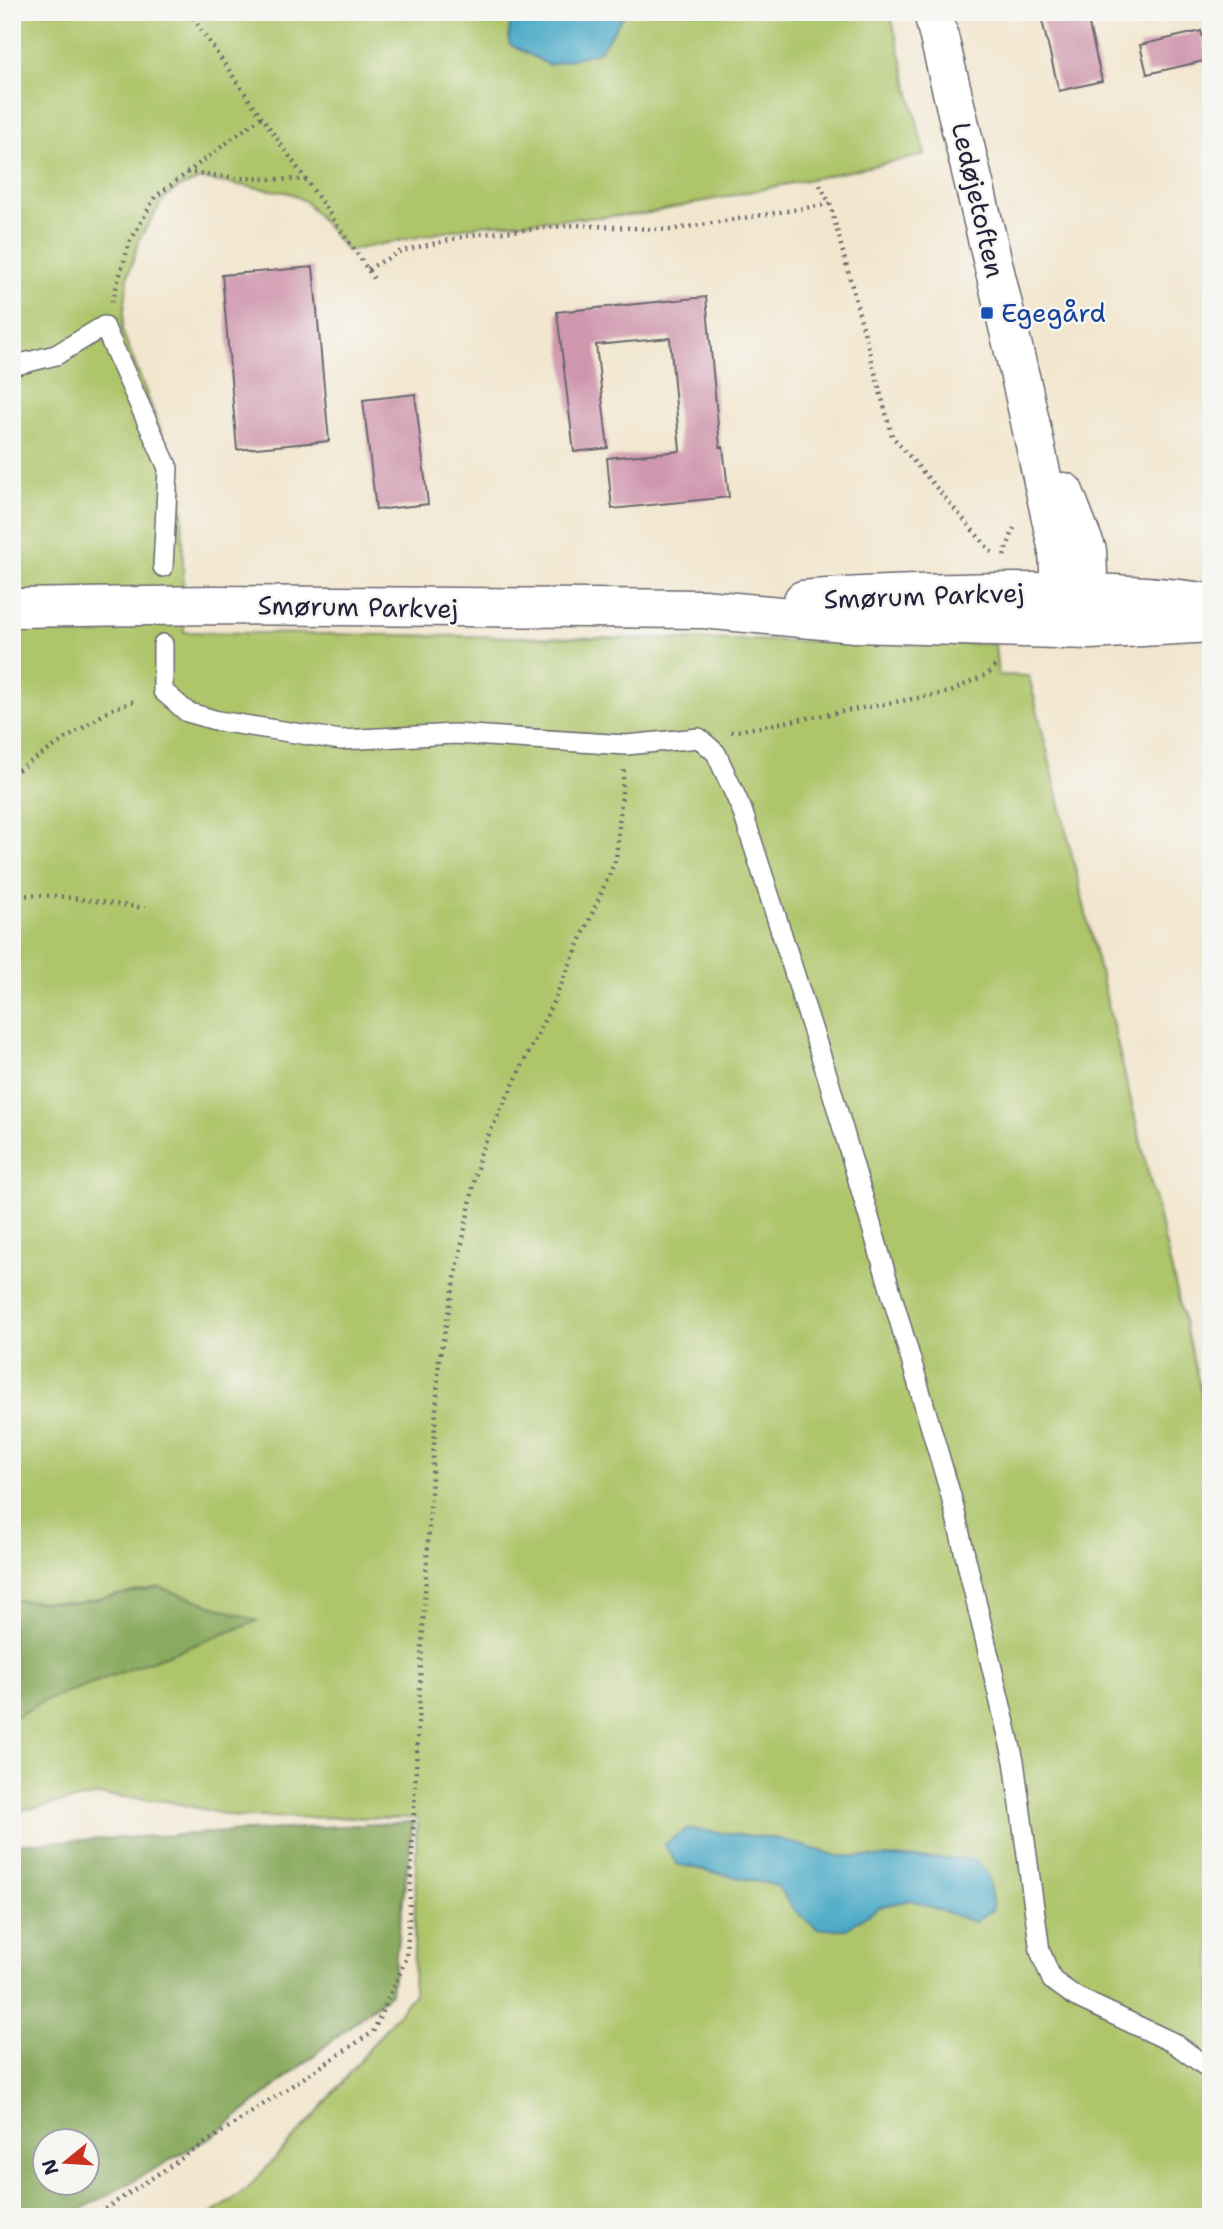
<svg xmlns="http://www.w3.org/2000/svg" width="1223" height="2229" viewBox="0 0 1223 2229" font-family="'Shantell Sans',sans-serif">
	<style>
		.green { fill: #aec56a; stroke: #687452; stroke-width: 2 }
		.forest { fill: #8aaa5e; stroke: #56664c; stroke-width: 2; fill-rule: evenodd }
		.water { fill: #47a8c6; stroke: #346580; stroke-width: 2 }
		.building { fill: #cf96ad }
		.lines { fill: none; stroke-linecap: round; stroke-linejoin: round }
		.lane-casing { stroke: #6b676e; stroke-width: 22 }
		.secondary-casing { stroke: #6b676e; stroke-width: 41 }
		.path { stroke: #6b676e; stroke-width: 4.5; stroke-dasharray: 2 5; stroke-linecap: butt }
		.lane { stroke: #fff; stroke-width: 19 }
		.secondary { stroke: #fff; stroke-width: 38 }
		.transit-dot { fill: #1a4fb4; stroke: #f6f6f2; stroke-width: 2.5 }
		.labels { text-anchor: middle; stroke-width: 5; stroke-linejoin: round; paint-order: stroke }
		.street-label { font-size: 26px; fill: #22223b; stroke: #f6f6f2 }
		.transit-label { font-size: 26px; fill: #164399; stroke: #f6f6f2; text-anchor: start }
	</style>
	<rect width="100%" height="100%" fill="#f6f6f2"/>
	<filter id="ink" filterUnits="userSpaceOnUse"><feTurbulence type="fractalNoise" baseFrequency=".0143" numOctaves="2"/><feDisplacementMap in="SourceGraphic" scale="14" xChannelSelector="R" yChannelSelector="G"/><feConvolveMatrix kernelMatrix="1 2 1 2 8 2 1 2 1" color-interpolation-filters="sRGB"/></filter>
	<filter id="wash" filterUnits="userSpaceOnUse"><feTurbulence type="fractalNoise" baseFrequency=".00686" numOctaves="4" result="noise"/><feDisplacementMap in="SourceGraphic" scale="28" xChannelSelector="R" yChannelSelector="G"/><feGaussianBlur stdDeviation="1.57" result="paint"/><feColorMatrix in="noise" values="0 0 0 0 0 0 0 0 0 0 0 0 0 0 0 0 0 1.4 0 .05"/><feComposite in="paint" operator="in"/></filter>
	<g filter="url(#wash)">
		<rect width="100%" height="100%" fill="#f2e6ce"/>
		<!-- green -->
		<path class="green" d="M12,12H890L925,155L644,214L479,225L347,251L306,202L290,193L201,179L178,188L163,200L140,238L128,276L122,330L182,486L184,632L995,644L998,675L1029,676L1211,1434V2217H208L246,2190L317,2113L413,1995L417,1818L237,1817L166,1801L100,1795L12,1812Z"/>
		<!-- forest -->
		<g class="forest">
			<path d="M159,1587L258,1621L42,1702L12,1719V1600L76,1603Z"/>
			<path d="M413,1822L391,1993L215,2135L68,2217H12V1844ZM46,2142H88V2184H46Z"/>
		</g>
		<!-- water -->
		<g class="water">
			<path d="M510,12H626L599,52L549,65L509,44Z"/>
			<path d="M688,1829L780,1839L838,1856L973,1859L988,1874L993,1909L974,1922L911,1900L882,1906L846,1929H818L795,1911L777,1886L677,1864L664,1844Z"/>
		</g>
		<g id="blocks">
			<!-- building -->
			<g class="building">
				<path d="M1040,12H1086L1102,81L1059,91Z"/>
				<path d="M1201,31L1208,60L1147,74L1140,45Z"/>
				<path d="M313,267L329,441L237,450L222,275Z"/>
				<path d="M706,297L720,447H723L729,497L612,509L607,458L680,451L670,338L596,345L608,448L574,452L557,312Z"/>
				<path d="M415,394L428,504L376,510L363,400Z"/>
			</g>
		</g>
	</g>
	<g filter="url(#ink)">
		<use href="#blocks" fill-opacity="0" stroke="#6b676e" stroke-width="2"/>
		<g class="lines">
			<!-- lane casing -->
			<g class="lane-casing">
				<g id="lane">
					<path d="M12,366L56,355L104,326L168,468L163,567"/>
					<path d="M163,644V691L187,712L218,721L341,740L455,734L626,745L699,738L716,753L742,810L828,1078L951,1496L1014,1761L1040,1951L1052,1980L1076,1997L1174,2043L1211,2070"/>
				</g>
			</g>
			<!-- secondary casing -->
			<g class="secondary-casing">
				<g id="secondary">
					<path d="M933,12L1023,389L1058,551L1062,630"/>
					<path d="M1064,492L1087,551L1090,619"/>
					<path d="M803,600C855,595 907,594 959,593C1042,591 1128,591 1211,603"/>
					<path d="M12,608L215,605L703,609L855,623L1090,630L1211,623"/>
				</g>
			</g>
			<!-- path -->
			<g class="path">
				<path d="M189,12C250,103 316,191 376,282"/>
				<path d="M186,172L238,178L306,180"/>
				<path d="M820,185L830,204L892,436L994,555"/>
				<path d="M368,269L401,251L471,235L576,225L669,230L830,204"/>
				<path d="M112,302L129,244L155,197L261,117"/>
				<path d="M1004,556L1014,528"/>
				<path d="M731,732L950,692L989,673L997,664"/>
				<path d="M12,774L110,710L137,700"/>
				<path d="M12,895L57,896L145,908"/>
				<path d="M93,2217L373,2032L407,1957L422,1643L439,1360L480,1153L557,994L616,859L624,769"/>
			</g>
			<!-- lane -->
			<use href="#lane" class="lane"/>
			<!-- secondary -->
			<use href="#secondary" class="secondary"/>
		</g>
	</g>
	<!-- markers -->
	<rect class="transit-dot" x="980" y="306" width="14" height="14" rx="3.5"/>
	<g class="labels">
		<!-- street labels -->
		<g class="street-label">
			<text transform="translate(978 200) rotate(77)" y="9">Ledøjetoften</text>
			<text transform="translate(924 596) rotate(-2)" y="9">Smørum Parkvej</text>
			<text transform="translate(358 607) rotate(1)" y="9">Smørum Parkvej</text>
		</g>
		<!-- transit labels -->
		<g class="transit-label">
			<text x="1001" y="322">Egegård</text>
		</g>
	</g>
	<!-- margin -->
	<rect width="1223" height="2229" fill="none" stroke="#f6f6f2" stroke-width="42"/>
	<!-- north arrow -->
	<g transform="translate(66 2162) rotate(252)"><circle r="33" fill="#f6f6f2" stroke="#a1a1a9" stroke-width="2"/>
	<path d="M0-5L12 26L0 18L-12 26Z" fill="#c8321e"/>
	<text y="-10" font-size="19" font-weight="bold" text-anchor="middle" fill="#22223b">N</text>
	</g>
</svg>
